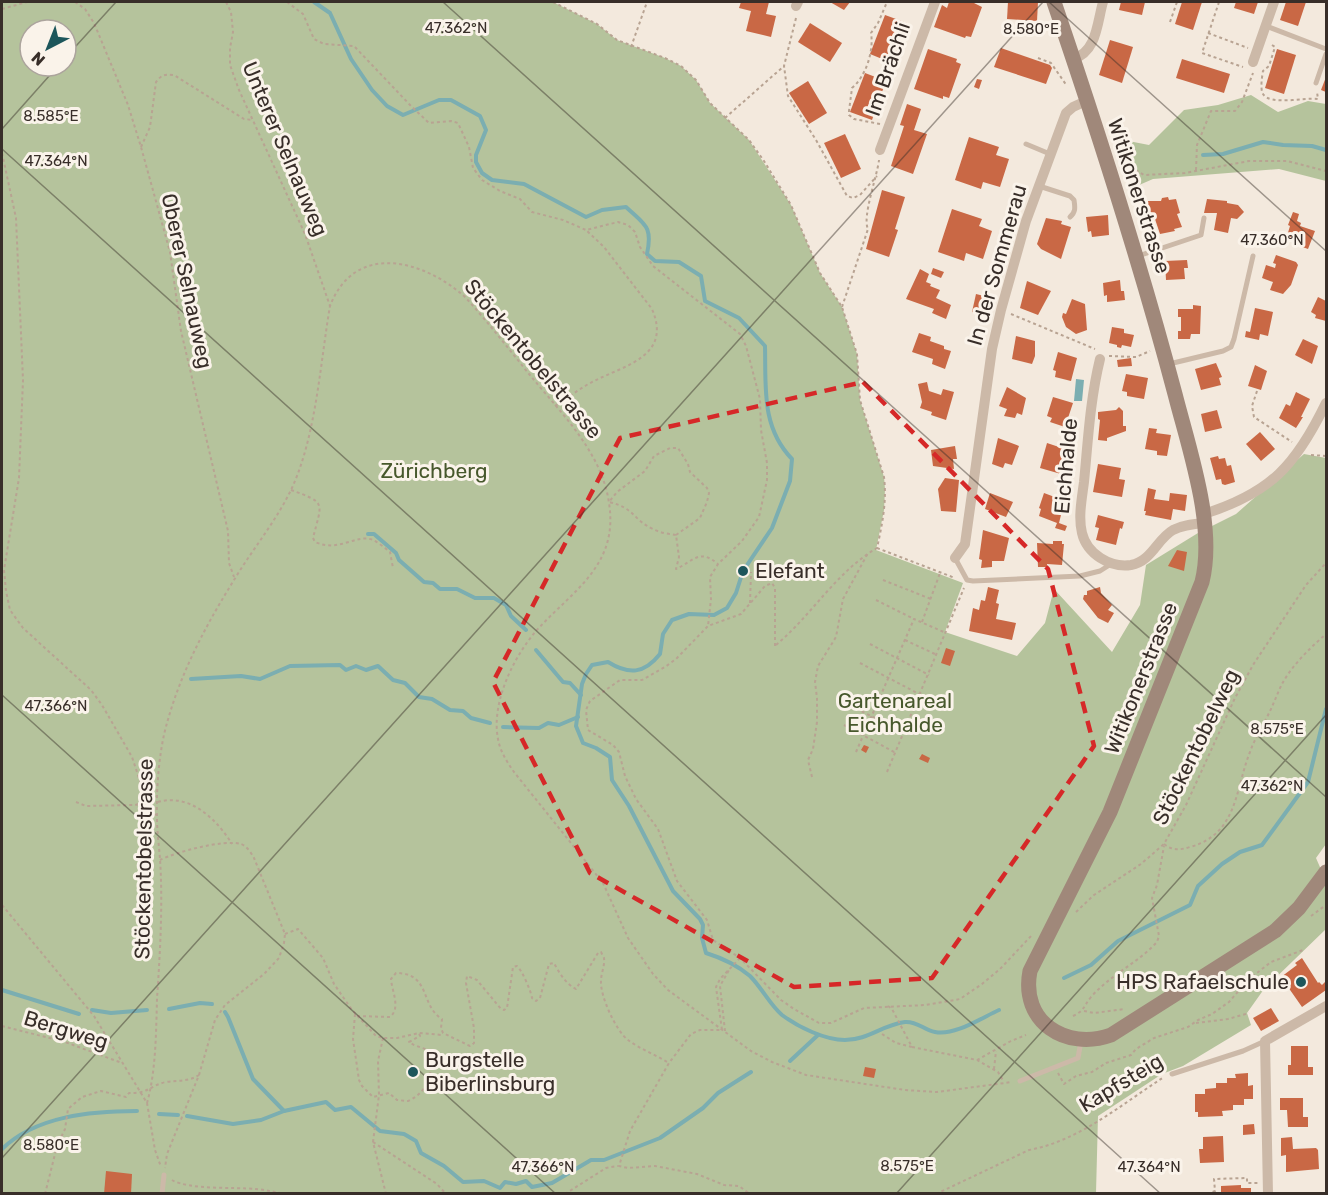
<svg xmlns="http://www.w3.org/2000/svg" width="1328" height="1195" viewBox="0 0 1328 1195" font-family="Rubik,sans-serif">
	<style>
		.green { fill: #b5c39c; fill-rule: evenodd }
		.water { fill: #7baeb1 }
		.lines { fill: none; stroke-linecap: round; stroke-linejoin: round }
		.stream { stroke: #7baeb1; stroke-width: 4 }
		.building { fill: #c96845 }
		.path { stroke: #b8a392; stroke-width: 2; stroke-dasharray: 3 3; stroke-linecap: butt }
		.service { stroke: #ccb9a8; stroke-width: 5 }
		.minor { stroke: #ccb9a8; stroke-width: 10 }
		.secondary { stroke: #a0887a; stroke-width: 15 }
		.marked { fill: none; stroke: #d62828; stroke-width: 4.5; stroke-dasharray: 12 8; stroke-linejoin: round }
		.ticks { fill: none; stroke: #382e29; stroke-width: 1.5; stroke-opacity: 0.45 }
		.poi-dot { fill: #1d565b; stroke: #faf3ea; stroke-width: 2 }
		.labels { text-anchor: middle; stroke-width: 6; stroke-linejoin: round; paint-order: stroke }
		.street-label { font-size: 21px; fill: #382e29; stroke: #faf3ea }
		.park-label { font-size: 21px; fill: #47582c; stroke: #faf3ea }
		.poi-label { font-size: 21px; fill: #382e29; stroke: #faf3ea; text-anchor: start }
		.ticks-label { font-size: 15px; text-anchor: middle; fill: #382e29; stroke: #faf3ea; stroke-width: 6; stroke-linejoin: round; paint-order: stroke }
	</style>
	<rect width="100%" height="100%" fill="#f3e9dd"/>
	<!-- green -->
	<g class="green">
		<path d="M2,2H553L597,24L617,40L665,58L681,66L696,80L710,103L749,140L791,205L820,273L842,307L857,354L860,400L884,477L885,489L884,510L876,550L963,583L945,632L1017,656L1045,623L1054,589L1112,652L1140,605L1146,565L1198,533L1236,514L1304,454L1326,458V844L1316,858L1326,881V929L1264,989L1247,1013L1251,1025L1183,1066L1162,1074L1098,1116L1096,1193L2,1194ZM30,30H66V66H30Z"/>
		<path d="M1251,95L1278,112L1308,101L1326,104V181L1279,169L1153,179L1130,189L1113,138L1149,145L1184,110L1218,105Z"/>
	</g>
	<!-- water -->
	<path class="water" d="M1076,379L1084,380L1082,401H1074Z"/>
	<g class="lines">
		<!-- stream -->
		<g class="stream">
			<path d="M314,2L330,13L351,59L372,90L387,106L403,115L439,100H451L480,116L486,130L476,155V162L482,173L492,180L524,184L586,217L602,210L626,207C645,225 653,226 647,254L655,261L679,262L701,276L705,301L739,318L765,346C766,387 761,427 792,459L790,481L772,528L743,571L736,593L727,608L714,615L689,614L672,620L663,634L660,654C644,674 629,675 608,662L592,665L586,674L582,684L576,726L583,743L596,748L610,757L612,780L629,806L673,891L700,919L703,925L702,938L706,953C722,958 737,965 750,976C762,988 770,1005 782,1015C798,1027 825,1040 845,1040C868,1040 882,1025 905,1022C917,1021 924,1030 935,1032C955,1036 981,1018 999,1010"/>
			<path d="M1203,155L1223,154L1263,142L1283,145L1312,146L1326,150"/>
			<path d="M368,534H374L396,553L399,560L424,582L433,583L440,589H457L475,598H494L506,605L511,616L526,630"/>
			<path d="M536,650L563,682L570,683L581,695"/>
			<path d="M191,679L241,676L260,679L290,666L340,665L346,670L356,666L366,670L378,666L393,680L405,683L419,697L432,699L450,710L463,711L471,718L490,723"/>
			<path d="M503,727L539,728L548,723L559,725L578,717"/>
			<path d="M1064,978L1091,965L1118,941L1190,905L1198,886L1222,864L1240,852L1262,845L1308,782L1326,709"/>
			<path d="M2,990L79,1014"/>
			<path d="M169,1009L200,1003L212,1004"/>
			<path d="M92,1010L111,1013L147,1010"/>
			<path d="M225,1012L228,1017L253,1079L284,1111"/>
			<path d="M790,1061L818,1035"/>
			<path d="M159,1114L178,1115"/>
			<path d="M187,1116L233,1124L261,1120L284,1111L326,1102L335,1110L351,1107L380,1131L404,1134L416,1141L421,1153L444,1166L463,1182L484,1181L500,1188L505,1182L516,1184L526,1181L532,1187L552,1183L591,1160H604L660,1138L703,1108L718,1093L751,1072"/>
			<path d="M2,1149C36,1116 91,1111 137,1111"/>
		</g>
	</g>
	<!-- building -->
	<g class="building">
		<path d="M741,2H769L766,14L776,16L771,37L746,31L751,11L739,8Z"/>
		<path d="M830,2H850L844,10Z"/>
		<path d="M949,2H972L982,7L971,37L966,36L965,38L934,27L942,5L947,8Z"/>
		<path d="M1008,2H1038L1037,21L1007,19Z"/>
		<path d="M1121,2H1145L1142,15L1119,10Z"/>
		<path d="M1182,2H1202L1193,30L1175,24Z"/>
		<path d="M1236,2H1258L1254,14L1234,8Z"/>
		<path d="M1286,2H1306L1298,26L1280,20Z"/>
		<path d="M885,15L907,23L892,63L870,54Z"/>
		<path d="M810,23L842,43L830,62L798,42Z"/>
		<path d="M1110,40L1133,47L1122,83L1099,75Z"/>
		<path d="M1001,48L1050,65L1052,68L1046,84L994,67Z"/>
		<path d="M928,49L957,59L956,62L961,64L949,98L943,96V99L914,89Z"/>
		<path d="M1277,49L1296,55L1284,94L1265,88Z"/>
		<path d="M1182,59L1230,74L1224,93L1176,78Z"/>
		<path d="M865,73L886,81L872,120L850,112Z"/>
		<path d="M1326,77V92L1321,90Z"/>
		<path d="M977,79L982,80L979,89L974,87Z"/>
		<path d="M808,81L827,113L809,124L789,93Z"/>
		<path d="M907,104L921,109L914,130L927,134L913,174L891,166L904,126L900,125Z"/>
		<path d="M845,134L861,169L841,178L824,143Z"/>
		<path d="M969,137L999,147L996,155L1009,159L1000,187L983,182L981,189L955,180Z"/>
		<path d="M882,190L905,197L895,229L898,230L889,257L866,249Z"/>
		<path d="M1168,197L1169,200L1176,199L1180,213L1177,214L1182,227L1174,229L1175,231L1160,234L1154,216H1146L1143,207L1146,206V201H1161L1162,198Z"/>
		<path d="M1207,199L1227,201V203L1238,205L1244,212L1237,219L1231,218L1228,233L1214,230L1217,213H1204Z"/>
		<path d="M952,209L982,219L979,226L992,231L983,259L966,253L964,261L938,252Z"/>
		<path d="M1293,212L1299,214L1297,221L1301,223L1300,226L1315,231L1308,249L1297,245L1299,240L1287,236L1290,226L1288,225Z"/>
		<path d="M1108,215L1109,235L1092,237L1091,231L1088,232L1086,217Z"/>
		<path d="M1046,218L1062,221L1061,224L1071,227L1061,259L1041,249L1037,244Z"/>
		<path d="M1276,255L1296,262L1298,265L1291,285L1283,294L1270,290L1273,282L1262,278L1266,265L1275,268L1276,264L1273,263Z"/>
		<path d="M1187,260L1188,268H1184L1185,279L1166,280L1165,261Z"/>
		<path d="M933,268L944,272L941,278L931,274Z"/>
		<path d="M920,269L929,274L926,282L931,284L930,286L940,290L936,298L951,305L946,319L932,313L934,309L906,299Z"/>
		<path d="M1120,280L1121,291H1124L1125,300L1107,302V295L1104,296L1103,283Z"/>
		<path d="M1027,281L1051,291L1038,315L1020,308Z"/>
		<path d="M976,294L984,296L979,314L972,312Z"/>
		<path d="M1318,297L1326,301V321L1315,318L1316,315L1311,312Z"/>
		<path d="M1072,299L1085,304L1087,330L1076,334L1066,327L1062,317L1063,313L1066,314Z"/>
		<path d="M1193,305L1201,306L1200,334H1191L1190,339H1178V331H1181V317H1178V309H1193Z"/>
		<path d="M1255,308L1273,312L1268,336L1260,334L1259,340L1245,337L1246,331L1250,332Z"/>
		<path d="M1112,327L1124,329V333L1134,335L1131,347L1122,345L1121,348L1117,347V345L1109,343Z"/>
		<path d="M919,333L931,337L930,341L944,346V349L951,351L945,369L932,364L933,359L912,352Z"/>
		<path d="M1016,336L1035,341V356L1032,364L1012,359Z"/>
		<path d="M1303,339L1318,346L1312,364L1295,355Z"/>
		<path d="M1058,352L1077,358L1071,381L1055,377L1056,371L1053,370Z"/>
		<path d="M1131,358L1132,366L1118,367L1117,360Z"/>
		<path d="M1216,363L1222,377L1219,378L1221,385L1201,390L1195,369Z"/>
		<path d="M1255,365L1267,371L1261,390L1248,386Z"/>
		<path d="M1126,374L1148,378L1144,399L1127,396V392L1122,391Z"/>
		<path d="M927,382L929,391L941,395L943,389L954,392L946,420L931,415L932,412L920,408L922,402L918,384Z"/>
		<path d="M1007,387L1026,398L1022,415L1017,413L1015,418L1004,416L1007,409L999,406Z"/>
		<path d="M1296,392L1310,399L1301,417H1303L1296,428L1279,418L1286,404L1290,406Z"/>
		<path d="M1053,397L1073,403L1065,427L1050,422L1052,418L1047,416Z"/>
		<path d="M1119,407L1123,411V426H1126V431L1107,438V441L1098,440L1100,420L1098,419V412L1116,410Z"/>
		<path d="M1217,410L1222,428L1205,432L1201,414Z"/>
		<path d="M1149,428L1157,429L1156,433L1171,435L1167,456L1157,455V451L1145,449Z"/>
		<path d="M1260,432L1275,449L1261,461L1246,444Z"/>
		<path d="M998,438L1019,446L1012,465L1005,463L1003,468L992,464Z"/>
		<path d="M1047,443L1068,450L1061,474L1040,468Z"/>
		<path d="M955,446L957,459H953L954,469L933,466L931,450Z"/>
		<path d="M1218,456L1219,459L1225,458L1227,466L1231,465L1235,482L1225,485L1222,484L1221,479L1216,480L1210,458Z"/>
		<path d="M1098,464L1121,468L1119,479L1125,480L1122,497L1093,492Z"/>
		<path d="M945,478L959,480L956,512L941,511L938,489Z"/>
		<path d="M1148,488L1156,490L1154,499L1169,501L1170,493L1187,495L1185,511L1173,509L1171,520L1145,515L1146,511H1144Z"/>
		<path d="M990,493L1013,502L1006,517L985,509Z"/>
		<path d="M1044,493L1060,499L1058,505L1063,507L1059,523L1067,526L1065,531L1055,528L1057,523L1039,516L1041,509L1039,508Z"/>
		<path d="M1098,515L1124,522L1122,529L1120,528L1116,545L1096,540L1099,528L1095,527Z"/>
		<path d="M983,530L1009,538L1004,561H992V567L981,568L982,560L979,559Z"/>
		<path d="M1053,541H1062V544H1064L1062,565L1047,564V567H1038L1037,543L1053,544Z"/>
		<path d="M1177,550L1187,552L1184,571L1168,566Z"/>
		<path d="M988,587L999,590L996,603L999,604L996,619L1016,623L1012,640L969,631L973,608L979,610L981,600L985,601Z"/>
		<path d="M1100,587L1101,593L1112,605L1108,610L1114,613L1108,623L1098,618L1083,599L1084,595H1087V591Z"/>
		<path d="M946,648L955,651L950,666L941,663Z"/>
		<path d="M911,696L916,698L914,705L909,703Z"/>
		<path d="M864,745L869,747L866,753L861,750Z"/>
		<path d="M922,754L930,758L928,763L919,759Z"/>
		<path d="M139,824H149V830H140Z"/>
		<path d="M1302,958L1318,983L1319,982L1322,985L1326,981V990L1302,1007L1281,977L1297,965L1295,963Z"/>
		<path d="M1271,1008L1279,1021L1261,1031L1253,1018Z"/>
		<path d="M1291,1046H1308V1067H1313V1075H1288V1065H1291Z"/>
		<path d="M865,1067L876,1069L874,1078L863,1076Z"/>
		<path d="M1248,1073V1086L1253,1085V1099H1244V1105H1233V1110L1222,1111L1223,1116L1198,1117V1112H1195V1094H1205V1089L1216,1088V1083H1227V1078H1236L1235,1074Z"/>
		<path d="M1280,1098H1303V1117H1308V1127H1288L1287,1110H1280Z"/>
		<path d="M1254,1124L1255,1134L1243,1135V1125Z"/>
		<path d="M1223,1136L1224,1162L1200,1163L1199,1149H1203V1137Z"/>
		<path d="M1292,1137L1293,1149L1316,1148L1318,1150L1319,1169L1286,1172V1155L1281,1156V1138Z"/>
		<path d="M106,1171L132,1174L131,1194H104Z"/>
		<path d="M1241,1185V1188H1251V1194H1221V1186Z"/>
	</g>
	<g class="lines">
		<!-- path -->
		<g class="path">
			<path d="M75,2L85,9L94,23L128,105L141,147L170,252L181,331L228,531L229,563L234,577"/>
			<path d="M226,2L231,12L233,32L230,48V65L239,90L305,234L330,306"/>
			<path d="M287,2L303,14L314,39L324,44L354,46L411,106L429,123L451,121L458,123L469,147L473,168L482,180L500,191L520,199L532,212L563,220L586,230L618,222L628,225L635,232L640,247L653,266L740,334L746,346L760,399L761,430L767,463V480L759,517L742,541L718,564L710,577L711,599L708,626"/>
			<path d="M553,2L597,24L617,40L665,58L681,66L696,80L710,103L749,140L764,161L791,205L820,273L842,307L857,354L860,400L884,477C887,502 882,525 877,548"/>
			<path d="M1219,2L1202,53L1243,67"/>
			<path d="M2,9L27,2"/>
			<path d="M796,18L784,66L788,96L816,140L847,196L853,198L860,195L877,176"/>
			<path d="M1170,22L1177,2"/>
			<path d="M1208,33L1248,48"/>
			<path d="M1272,45L1275,47L1269,66L1263,71C1262,77 1260,89 1263,94C1270,106 1305,97 1318,99L1317,92"/>
			<path d="M631,47L647,2"/>
			<path d="M1038,58L1051,63L1067,86"/>
			<path d="M725,118L784,66"/>
			<path d="M880,124L854,119L849,115V111L852,88C866,76 874,51 871,33L878,23L887,2"/>
			<path d="M141,147L150,127L156,82C161,75 165,74 174,75L244,119L253,120"/>
			<path d="M1117,147L1132,168L1144,175L1185,173L1249,161H1287L1326,171"/>
			<path d="M2,153L16,218L23,380L19,478L4,570L6,591L10,610L23,628L91,690L102,705L132,757L149,808L157,817"/>
			<path d="M1196,170L1197,145L1211,111H1235L1242,102L1253,73"/>
			<path d="M1124,174L1139,173"/>
			<path d="M842,307L868,229C862,217 877,177 879,160"/>
			<path d="M1011,314L1095,349"/>
			<path d="M1109,356L1136,357L1150,351"/>
			<path d="M1257,391L1252,406L1254,417L1292,442"/>
			<path d="M555,406C568,398 580,388 594,381C626,365 672,356 652,309L604,247L586,230"/>
			<path d="M1311,455L1326,456"/>
			<path d="M291,490C327,503 322,502 313,538L315,542C340,553 356,533 373,540C379,543 385,548 390,552L393,568"/>
			<path d="M676,535L700,518L707,502L709,493L707,488L690,472L688,464L678,448H670L654,456L645,471L617,492L609,502C635,508 633,520 653,529C660,533 669,534 676,535L679,557L676,569C694,561 699,548 718,564"/>
			<path d="M877,548L955,578"/>
			<path d="M883,580L931,599"/>
			<path d="M876,600L914,619"/>
			<path d="M750,603L751,572"/>
			<path d="M922,622L940,573"/>
			<path d="M905,640L937,655"/>
			<path d="M870,644L929,675"/>
			<path d="M776,645C812,615 836,572 877,548"/>
			<path d="M775,646V588L772,583L765,586L741,614L708,626L676,659L665,667L642,680H620L590,701L586,710L588,730L613,745L619,752L625,776L636,799L658,829L677,881L707,920L713,940L740,958L781,1000L794,1009L819,1023H831L864,1008L926,1005L960,999L982,984L1000,969L1032,935"/>
			<path d="M860,663L921,695"/>
			<path d="M851,706L905,733"/>
			<path d="M844,725L896,753"/>
			<path d="M856,752L914,619L946,633"/>
			<path d="M887,772L964,588"/>
			<path d="M812,777L808,760L813,749L817,722V698L815,682L818,666L836,637L843,599L868,553"/>
			<path d="M76,802L86,806L135,805L147,802"/>
			<path d="M158,802C189,793 216,818 232,844"/>
			<path d="M1164,844C1173,851 1180,850 1190,847C1238,834 1235,789 1250,752C1254,740 1261,730 1266,719C1272,708 1276,697 1281,686C1291,666 1310,648 1326,634"/>
			<path d="M160,860C176,852 224,839 241,844C247,846 251,853 254,858L285,934L284,943L279,958L264,974L225,1005L215,1020L199,1075L167,1154L165,1168"/>
			<path d="M2,905L94,1016L147,1103L155,1150L161,1167"/>
			<path d="M1076,912L1094,895L1141,864L1164,844L1186,805L1234,700L1253,665L1306,585L1326,563"/>
			<path d="M1311,916L1326,905"/>
			<path d="M285,934L298,929L323,958L334,984L352,1010L376,1036L383,1038H397L419,1033L442,1035"/>
			<path d="M740,958L720,979L716,987L722,1030H700L691,1034L669,1063L630,1131L619,1166L628,1168L655,1166L697,1174L724,1185L739,1186L750,1194"/>
			<path d="M888,1006L892,1009L912,1047L977,1060L998,1072L1004,1082"/>
			<path d="M1084,1011L1094,1013L1125,1009"/>
			<path d="M355,1014L353,1039L359,1080L362,1086L373,1097L389,1093L397,1100L408,1101C429,1092 433,1071 431,1051L414,1045L409,1042L420,1036L419,1033"/>
			<path d="M357,1016L390,1017C401,1008 392,992 391,979L396,973C431,973 420,1006 442,1019L441,1028L443,1033L470,1046L474,1043V1028L466,983L467,976L477,980L501,1009L504,1010L507,1008L513,967L517,966C522,970 531,991 532,998L536,1001L540,998L549,964L554,963C559,973 567,985 576,989L598,953L601,952L604,958C605,966 601,973 601,981C600,996 616,1031 628,1040C640,1049 656,1055 669,1063"/>
			<path d="M1073,1016C1085,1010 1083,1007 1091,997C1110,975 1138,963 1157,942L1159,936L1152,898L1157,885L1164,846"/>
			<path d="M1196,1023L1228,1019L1249,1013"/>
			<path d="M2,1026L65,1042L122,1063"/>
			<path d="M725,1031L720,986L729,970"/>
			<path d="M882,1034L896,1043L912,1047"/>
			<path d="M383,1038L378,1061L379,1095L373,1142L386,1194"/>
			<path d="M977,1060L1011,1041L1026,1035"/>
			<path d="M994,1069L996,1051"/>
			<path d="M1058,1073L1064,1084L1076,1076L1092,1072L1106,1063L1131,1055L1136,1049L1154,1038L1188,1027L1198,1020L1212,1014L1229,1002L1248,980L1271,962L1303,950"/>
			<path d="M147,1103C156,1071 156,1033 157,999C160,953 163,905 160,859C159,845 157,832 157,818C156,791 159,750 167,723C181,672 206,625 234,580C252,550 274,524 290,492C316,439 320,364 330,306C355,241 424,260 465,297C487,321 508,348 529,374C560,412 602,452 609,503C619,566 572,591 536,631C513,658 491,703 498,739C500,751 507,762 514,772L603,883L628,938L653,974L668,990L751,1051L772,1062L806,1075L905,1090L937,1092L1012,1082"/>
			<path d="M373,1142L437,1184L446,1194"/>
			<path d="M172,1180C189,1190 234,1187 256,1189C266,1190 275,1192 285,1194"/>
			<path d="M45,1194L57,1146L65,1129L68,1109L82,1097L101,1091L126,1097L129,1093C148,1094 151,1085 166,1082C179,1080 188,1082 199,1075"/>
			<path d="M522,1194H537"/>
			<path d="M565,1194L606,1168L618,1166"/>
			<path d="M936,1194L1029,1150C1079,1141 1122,1104 1164,1077"/>
			<path d="M1207,1194L1215,1191L1214,1179L1247,1178V1183H1258"/>
		</g>
		<!-- service -->
		<g class="service">
			<path d="M1266,26L1326,49"/>
			<path d="M1316,83L1326,54"/>
			<path d="M1026,144L1050,154"/>
			<path d="M1039,186L1070,196L1074,200C1075,207 1076,212 1070,217"/>
			<path d="M1138,256L1201,235L1204,218"/>
			<path d="M1169,364L1223,351L1231,347L1234,339L1253,256"/>
			<path d="M955,558L967,580L973,581L1080,576L1100,571L1111,564"/>
			<path d="M1172,1074L1243,1051L1265,1041"/>
			<path d="M1020,1081L1078,1058L1081,1041"/>
			<path d="M162,1194L164,1175"/>
		</g>
		<!-- minor -->
		<g class="minor">
			<path d="M796,6L798,2"/>
			<path d="M1073,59C1097,52 1097,23 1103,2"/>
			<path d="M1253,62L1274,2"/>
			<path d="M880,150L935,2"/>
			<path d="M1100,359C1090,400 1088,441 1084,482C1082,498 1078,517 1082,533C1087,554 1110,568 1131,565C1152,561 1157,539 1173,530C1183,525 1194,524 1205,523"/>
			<path d="M1204,514C1271,493 1296,465 1326,403"/>
			<path d="M955,558L965,544L992,349L1001,310L1026,221L1066,113L1073,107L1086,101"/>
			<path d="M1268,1194L1265,1041L1326,1006"/>
		</g>
		<!-- secondary -->
		<path class="secondary" d="M1054,2C1098,131 1140,262 1175,394C1189,449 1216,526 1202,582L1110,812L1030,971C1020,1022 1066,1051 1111,1035L1275,931L1299,908L1326,872"/>
	</g>
	<!-- marked area -->
	<path class="marked" d="M863,382L1048,569L1094,746L932,978L794,987L590,873L493,682L620,438Z"/>
	<!-- ticks -->
	<path class="ticks" d="M443,2L1326,797M1049,2L1326,251M66,57L116,2M2,129L58,66M2,149L1161,1194M2,695L556,1194M2,1158L1043,2M896,1194L1326,715"/>
	<!-- markers -->
	<g class="poi-dot">
		<circle cx="743" cy="571" r="6"/>
		<circle cx="1301" cy="982" r="6"/>
		<circle cx="413" cy="1072" r="6"/>
	</g>
	<g class="labels">
		<!-- street labels -->
		<g class="street-label">
			<text transform="translate(888 69) rotate(-71)" y="7">Im Brächli</text>
			<text transform="translate(285 149) rotate(67)" y="7">Unterer Selnauweg</text>
			<text transform="translate(1139 196) rotate(72)" y="7">Witikonerstrasse</text>
			<text transform="translate(997 265) rotate(-74)" y="7">In der Sommerau</text>
			<text transform="translate(187 281) rotate(78)" y="7">Oberer Selnauweg</text>
			<text transform="translate(533 359) rotate(50)" y="7">Stöckentobelstrasse</text>
			<text transform="translate(1066 466) rotate(-85)" y="7">Eichhalde</text>
			<text transform="translate(1141 678) rotate(-68)" y="7">Witikonerstrasse</text>
			<text transform="translate(1196 747) rotate(-64)" y="7">Stöckentobelweg</text>
			<text transform="translate(144 859) rotate(-89)" y="7">Stöckentobelstrasse</text>
			<text transform="translate(66 1030) rotate(17)" y="7">Bergweg</text>
			<text transform="translate(1121 1083) rotate(-31)" y="7">Kapfsteig</text>
		</g>
		<!-- park labels -->
		<g class="park-label">
			<text x="434" y="478">Zürichberg</text>
			<text x="895" y="708">Gartenareal<tspan x="895" dy="24">Eichhalde</tspan></text>
		</g>
		<!-- poi labels -->
		<g class="poi-label">
			<text x="755" y="578">Elefant</text>
			<text x="1289" y="989" text-anchor="end">HPS Rafaelschule</text>
			<text x="425" y="1067">Burgstelle<tspan x="425" dy="24">Biberlinsburg</tspan></text>
		</g>
	</g>
	<g class="ticks-label">
		<text x="456" y="33">47.362°N</text>
		<text x="1031" y="34">8.580°E</text>
		<text x="51" y="121">8.585°E</text>
		<text x="56" y="166">47.364°N</text>
		<text x="1272" y="245">47.360°N</text>
		<text x="56" y="711">47.366°N</text>
		<text x="1277" y="734">8.575°E</text>
		<text x="1272" y="791">47.362°N</text>
		<text x="51" y="1150">8.580°E</text>
		<text x="907" y="1171">8.575°E</text>
		<text x="543" y="1172">47.366°N</text>
		<text x="1149" y="1172">47.364°N</text>
	</g>
	<!-- border -->
	<rect width="1328" height="1195" fill="none" stroke="#382e29" stroke-width="6"/>
	<!-- north arrow -->
	<g transform="translate(48 48) rotate(222)"><circle r="28" fill="#faf3ea" stroke="#aca49d" stroke-width="1.5"/>
	<path d="M0-4.5L10 22L0 15L-10 22Z" fill="#1d565b"/>
	<text y="-9" font-size="16" font-weight="bold" text-anchor="middle" fill="#382e29">N</text>
	</g>
</svg>
